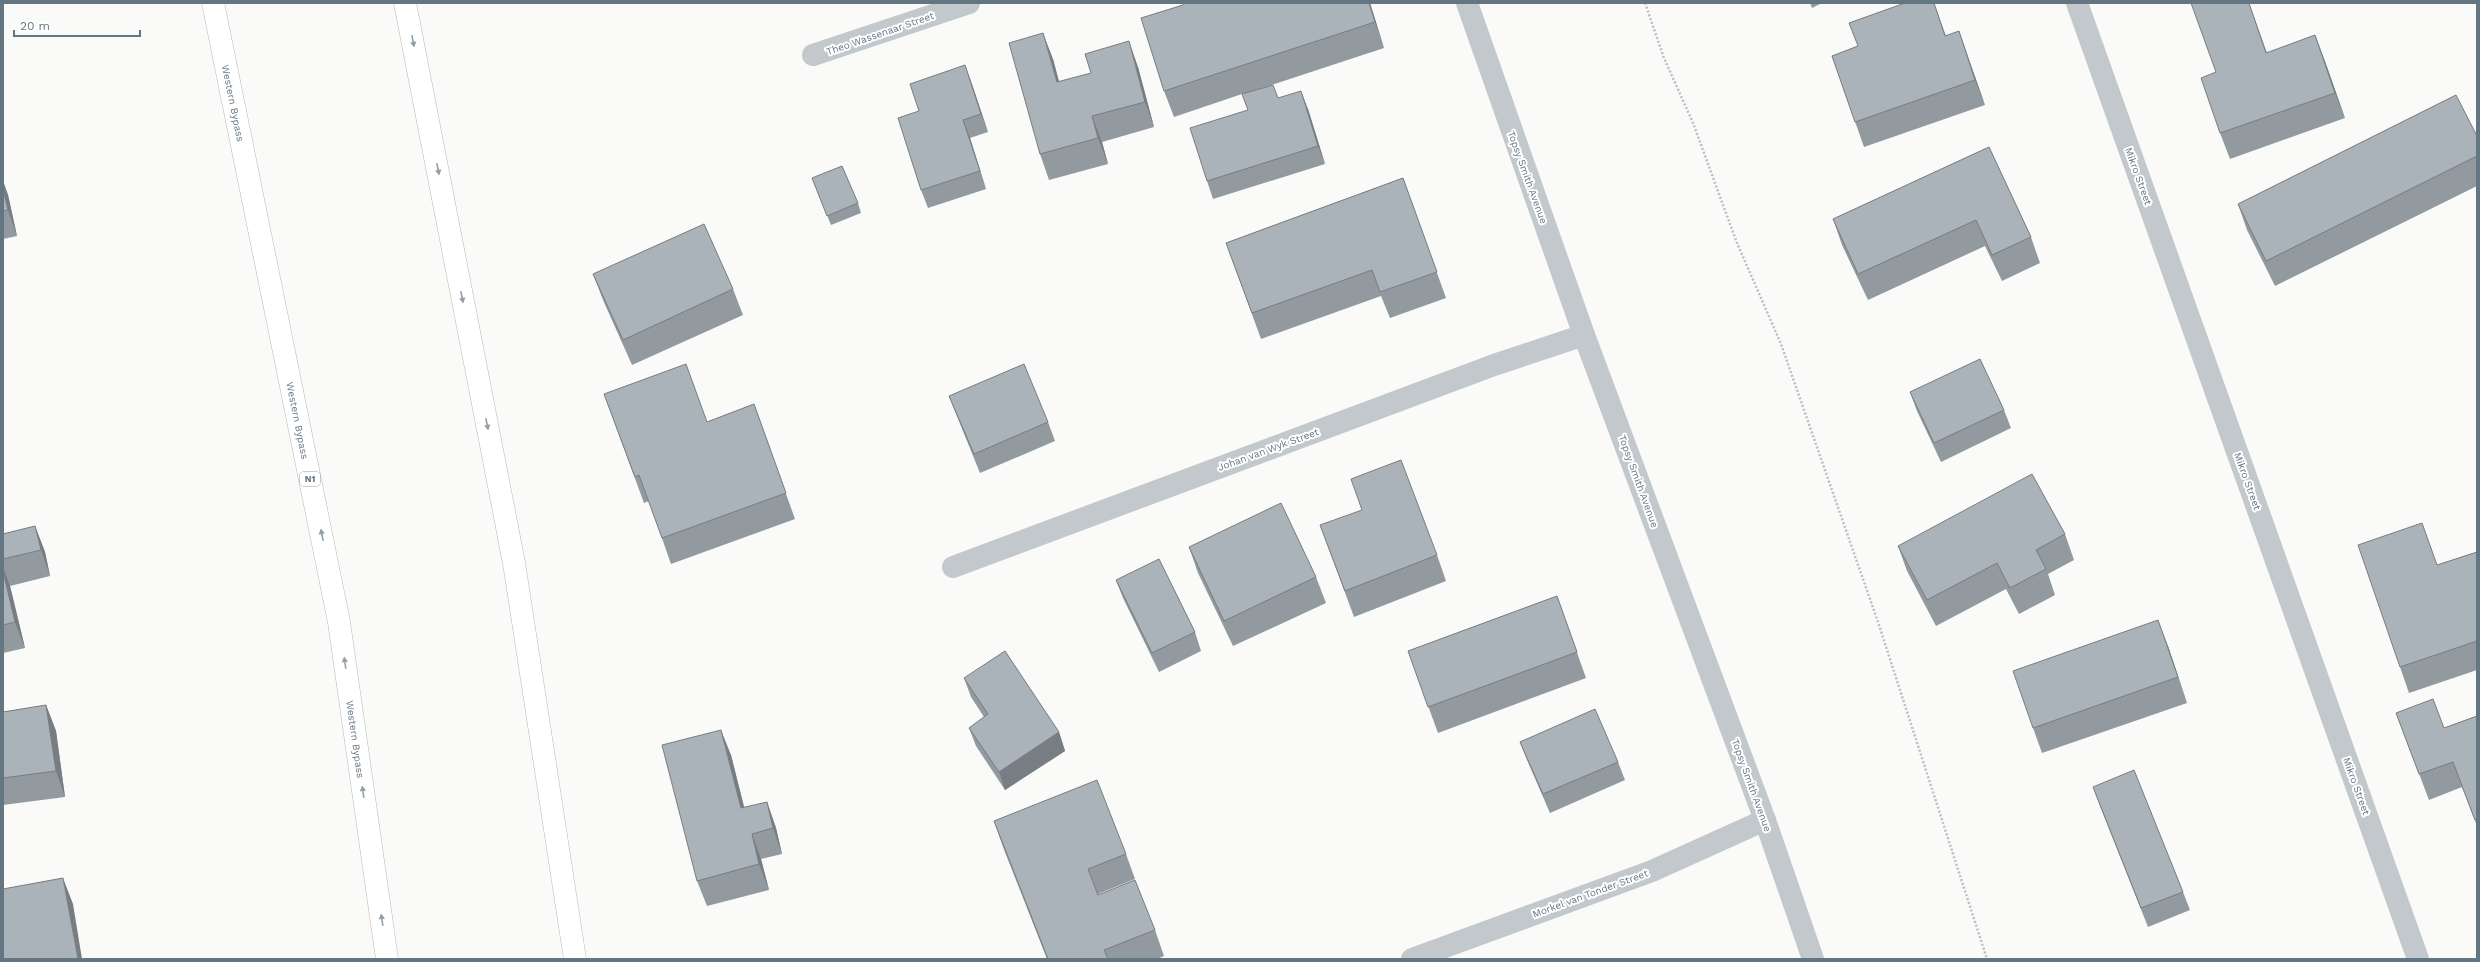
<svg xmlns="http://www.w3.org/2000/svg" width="2480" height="962" viewBox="0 0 2480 962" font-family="'Work Sans',sans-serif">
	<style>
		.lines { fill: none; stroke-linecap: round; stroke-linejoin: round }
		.highway-casing { stroke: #b4b9bd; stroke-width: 23 }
		.path { stroke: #bbbfc2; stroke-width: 2.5; stroke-dasharray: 2 2; stroke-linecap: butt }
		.street { stroke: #c3c8cc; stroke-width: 22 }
		.highway { stroke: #fff; stroke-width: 22 }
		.wall { fill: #929a9f }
		.shaded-wall { fill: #777d82 }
		.building { fill: #aab3b9; stroke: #777d82 }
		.oneway { fill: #939fa8 }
		.labels { text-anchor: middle; stroke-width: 4; stroke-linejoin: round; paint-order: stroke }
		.shield { fill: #fff; stroke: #939fa8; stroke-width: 1 }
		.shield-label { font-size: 9px; font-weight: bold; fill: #657683 }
		.street-label { font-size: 10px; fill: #657683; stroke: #fff }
	</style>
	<rect width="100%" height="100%" fill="#fafaf8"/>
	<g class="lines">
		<!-- highway casing -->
		<g class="highway-casing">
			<g id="highway">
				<path id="s1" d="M213,3L339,622L387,959"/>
				<path d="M405,3L514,563L575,959"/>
			</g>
		</g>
		<!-- path -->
		<path class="path" d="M1645,3L1664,58L1693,123L1737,243L1781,344L1878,622L1987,959"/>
		<!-- street -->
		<g class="street">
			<path d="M1467,3L1584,335L1765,820L1813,959"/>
			<path d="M2077,3L2418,959"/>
			<path d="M813,55L969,3"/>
			<path d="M953,567L1494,365L1584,335"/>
			<path d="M1412,959L1652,871L1765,820"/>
		</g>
		<!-- highway -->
		<use href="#highway" class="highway"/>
	</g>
	<!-- wall -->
	<g class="wall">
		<path d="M1370,3L1384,48L1250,92L1278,98L1308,109L1325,164L1213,199L1207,181L1248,110L1242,94L1174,117L1164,91Z"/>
		<path d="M1810,3H1822L1812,8Z"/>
		<path d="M1934,3L1946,36L1959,31L1985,105L1864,147L1832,56L1858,46Z"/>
		<path d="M2249,3L2267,53L2315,35L2345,118L2230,159L2220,133L2216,72Z"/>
		<path d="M1053,59L1059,82L1138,67L1154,127L1102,142L1108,164L1049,180L1040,154Z"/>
		<path d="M965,65L988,132L970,138L986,189L928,208L921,190L919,111Z"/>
		<path d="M2477,136V186L2275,286L2247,230L2238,204Z"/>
		<path d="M1989,147L2031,237L2040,263L2002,281L1985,246L1868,300L1842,245L1833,219Z"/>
		<path d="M812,178L858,203L861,213L831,225Z"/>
		<path d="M1403,178L1446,298L1390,318L1381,296L1261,339L1226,243Z"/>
		<path d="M3,181L8,195L17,236L3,239Z"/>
		<path d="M593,274L733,289L743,315L632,365L603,300Z"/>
		<path d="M1910,392L2004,410L2011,428L1941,462L1917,411Z"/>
		<path d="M604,394L707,422L754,404L795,519L671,564L649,501L644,503Z"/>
		<path d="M949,396L1048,422L1055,441L980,473L956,414Z"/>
		<path d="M1320,525L1437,555L1446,581L1354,617Z"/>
		<path d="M35,526L45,552L50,576L10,586L25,648L3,653V534Z"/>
		<path d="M2065,534L2074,560L2048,574L2055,595L2019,614L2006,589L1936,626L1907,571L1898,546Z"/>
		<path d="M1189,547L1316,577L1326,603L1233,646L1198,573Z"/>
		<path d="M2477,552V670L2409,693L2400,667L2437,565Z"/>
		<path d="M1116,580L1195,632L1201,651L1159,672L1123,598Z"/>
		<path d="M1557,596L1586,678L1438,733L1408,651Z"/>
		<path d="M2168,646L2187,703L2042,753L2033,728Z"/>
		<path d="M964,678L1059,732L1065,751L1005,790L976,746L969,728L984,717L971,697Z"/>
		<path d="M46,705L56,731L65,797L3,805V712Z"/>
		<path d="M2396,713L2444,728L2477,716V826L2462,787L2429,800Z"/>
		<path d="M1520,742L1618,762L1625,780L1550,813L1527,760Z"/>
		<path d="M731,755L744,808L767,802L776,828L782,854L761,859L769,890L707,906L697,881Z"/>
		<path d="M2093,787L2183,892L2190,910L2148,927L2100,806Z"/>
		<path d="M994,821L1126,854L1135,879L1098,894L1155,930L1164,956L1157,959H1047L1003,847Z"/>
	</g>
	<!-- shaded-wall -->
	<g class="shaded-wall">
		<path d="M1369,3H1370L1384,48L1375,22Z"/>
		<path d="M1959,31L1968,57L1985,105L1975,80Z"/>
		<path d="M1043,33L1053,59L1066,108L1057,82Z"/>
		<path d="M2315,35L2325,61L2345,118L2335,93Z"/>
		<path d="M1129,41L1138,67L1154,127L1145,102Z"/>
		<path d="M965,65L972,84L988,132L981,114Z"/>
		<path d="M1301,91L1308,109L1325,164L1318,146Z"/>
		<path d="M1092,116L1102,142L1108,164L1098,138Z"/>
		<path d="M963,120L970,138L986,189Z"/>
		<path d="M3,181L8,195L17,236L8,210L3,189Z"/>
		<path d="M35,526L45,552L50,576L41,550Z"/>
		<path d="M3,567L10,586L25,648L15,622L3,571Z"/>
		<path d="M2158,620L2168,646L2187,703L2178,677Z"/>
		<path d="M46,705L56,731L65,797L56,771Z"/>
		<path d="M721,730L731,755L751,834L741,808Z"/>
		<path d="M1059,732L1065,751L1005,790L999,772Z"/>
		<path d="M767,802L776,828L782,854L773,828Z"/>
		<path d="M752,834L761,859L769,890L759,864Z"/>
		<path d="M63,878L73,904L82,959H78Z"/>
	</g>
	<!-- building -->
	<g class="building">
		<path d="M1183,3H1369L1375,22L1164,91L1141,18L1183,5Z"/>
		<path d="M1905,3H1934L1945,36L1959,31L1975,80L1855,122L1832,56L1858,46L1849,23Z"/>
		<path d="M2191,3H2249L2266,53L2315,35L2335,93L2220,133L2201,78L2216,72Z"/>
		<path d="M1043,33L1057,82L1091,73L1085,54L1129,41L1145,102L1092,116L1098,138L1040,154L1009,43Z"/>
		<path d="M965,65L981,114L963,120L980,171L921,190L898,118L919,111L910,84Z"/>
		<path d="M1273,85L1278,98L1301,91L1318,146L1207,181L1190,128L1248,110L1242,94Z"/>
		<path d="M2456,95L2477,136V156L2266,261L2238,204Z"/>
		<path d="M1989,147L2031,237L1992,255L1976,220L1858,274L1833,219Z"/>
		<path d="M842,166L858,203L827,216L812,178Z"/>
		<path d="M1403,178L1437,272L1380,292L1372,270L1252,313L1226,243Z"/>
		<path d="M3,189L8,210L3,211Z"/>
		<path d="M704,224L733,289L623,340L593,274Z"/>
		<path d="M1980,359L2004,410L1934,443L1910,392Z"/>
		<path d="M686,364L707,422L754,404L786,493L662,538L639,475L635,477L604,394Z"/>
		<path d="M1024,364L1048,422L974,454L949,396Z"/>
		<path d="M1401,460L1437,555L1345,591L1320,525L1362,510L1351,479Z"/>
		<path d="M2032,474L2065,534L2036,550L2046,569L2010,588L1997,563L1927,600L1898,546Z"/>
		<path d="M1281,503L1316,577L1224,621L1189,547Z"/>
		<path d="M2422,523L2437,565L2477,552V641L2400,667L2358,545Z"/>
		<path d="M35,526L41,550L3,559V534Z"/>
		<path d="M1159,559L1195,632L1152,653L1116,580Z"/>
		<path d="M3,571L15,622L3,625Z"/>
		<path d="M1557,596L1577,652L1428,707L1408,651Z"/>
		<path d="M2158,620L2178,677L2033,728L2013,671Z"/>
		<path d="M1005,651L1059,732L999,772L969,728L988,714L964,678Z"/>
		<path d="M2433,699L2444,728L2477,716V819L2475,820L2453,762L2419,774L2396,713Z"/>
		<path d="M46,705L56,771L3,778V712Z"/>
		<path d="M1595,709L1618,762L1543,794L1520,742Z"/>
		<path d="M721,730L741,808L767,802L773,828L752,834L759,864L697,881L662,745Z"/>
		<path d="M2134,770L2183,892L2141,908L2093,787Z"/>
		<path d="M1097,780L1126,854L1088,869L1098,895L1135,880L1155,930L1104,950L1108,959H1048L994,821Z"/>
		<path d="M63,878L78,959H3V889Z"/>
	</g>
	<!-- one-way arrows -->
	<defs><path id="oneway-solid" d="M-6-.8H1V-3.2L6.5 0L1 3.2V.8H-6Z"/></defs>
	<g class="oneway">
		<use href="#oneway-solid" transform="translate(413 41) rotate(79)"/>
		<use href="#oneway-solid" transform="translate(438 169) rotate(79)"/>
		<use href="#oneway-solid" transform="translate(462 297) rotate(79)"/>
		<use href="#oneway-solid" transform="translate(487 424) rotate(79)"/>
		<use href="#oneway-solid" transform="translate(322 535) rotate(-101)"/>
		<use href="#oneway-solid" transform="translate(345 663) rotate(-98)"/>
		<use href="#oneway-solid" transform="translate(363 792) rotate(-98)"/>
		<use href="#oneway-solid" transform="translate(382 920) rotate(-98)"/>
	</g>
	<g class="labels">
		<!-- shield labels -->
		<rect class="shield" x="300" y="472" width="20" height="14" rx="3"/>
		<g class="shield-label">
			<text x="310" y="482">N1</text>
		</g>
		<!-- street labels -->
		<g class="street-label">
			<text transform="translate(880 33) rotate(-19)" y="4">Theo Wassenaar Street</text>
			<text dy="4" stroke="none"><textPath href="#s1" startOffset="102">Western Bypass</textPath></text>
			<text transform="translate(2139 176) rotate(70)" y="4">Mikro Street</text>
			<text transform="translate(1528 177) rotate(70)" y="4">Topsy Smith Avenue</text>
			<text dy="4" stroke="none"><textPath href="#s1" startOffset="426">Western Bypass</textPath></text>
			<text transform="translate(1268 449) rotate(-20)" y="4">Johan van Wyk Street</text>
			<text transform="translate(1639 481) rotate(70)" y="4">Topsy Smith Avenue</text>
			<text transform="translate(2248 481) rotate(70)" y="4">Mikro Street</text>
			<text dy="4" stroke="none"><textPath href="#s1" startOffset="750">Western Bypass</textPath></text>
			<text transform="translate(1752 785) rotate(70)" y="4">Topsy Smith Avenue</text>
			<text transform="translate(2357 786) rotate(70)" y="4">Mikro Street</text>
			<text transform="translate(1590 893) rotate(-20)" y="4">Morkel van Tonder Street</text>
		</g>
	</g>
	<!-- border -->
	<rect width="2480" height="962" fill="none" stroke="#657683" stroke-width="8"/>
	<!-- scale -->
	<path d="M14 30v6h126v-6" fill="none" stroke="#657683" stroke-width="2"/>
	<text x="20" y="30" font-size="12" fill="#657683" stroke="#ffffff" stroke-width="3" paint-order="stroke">20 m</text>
</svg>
